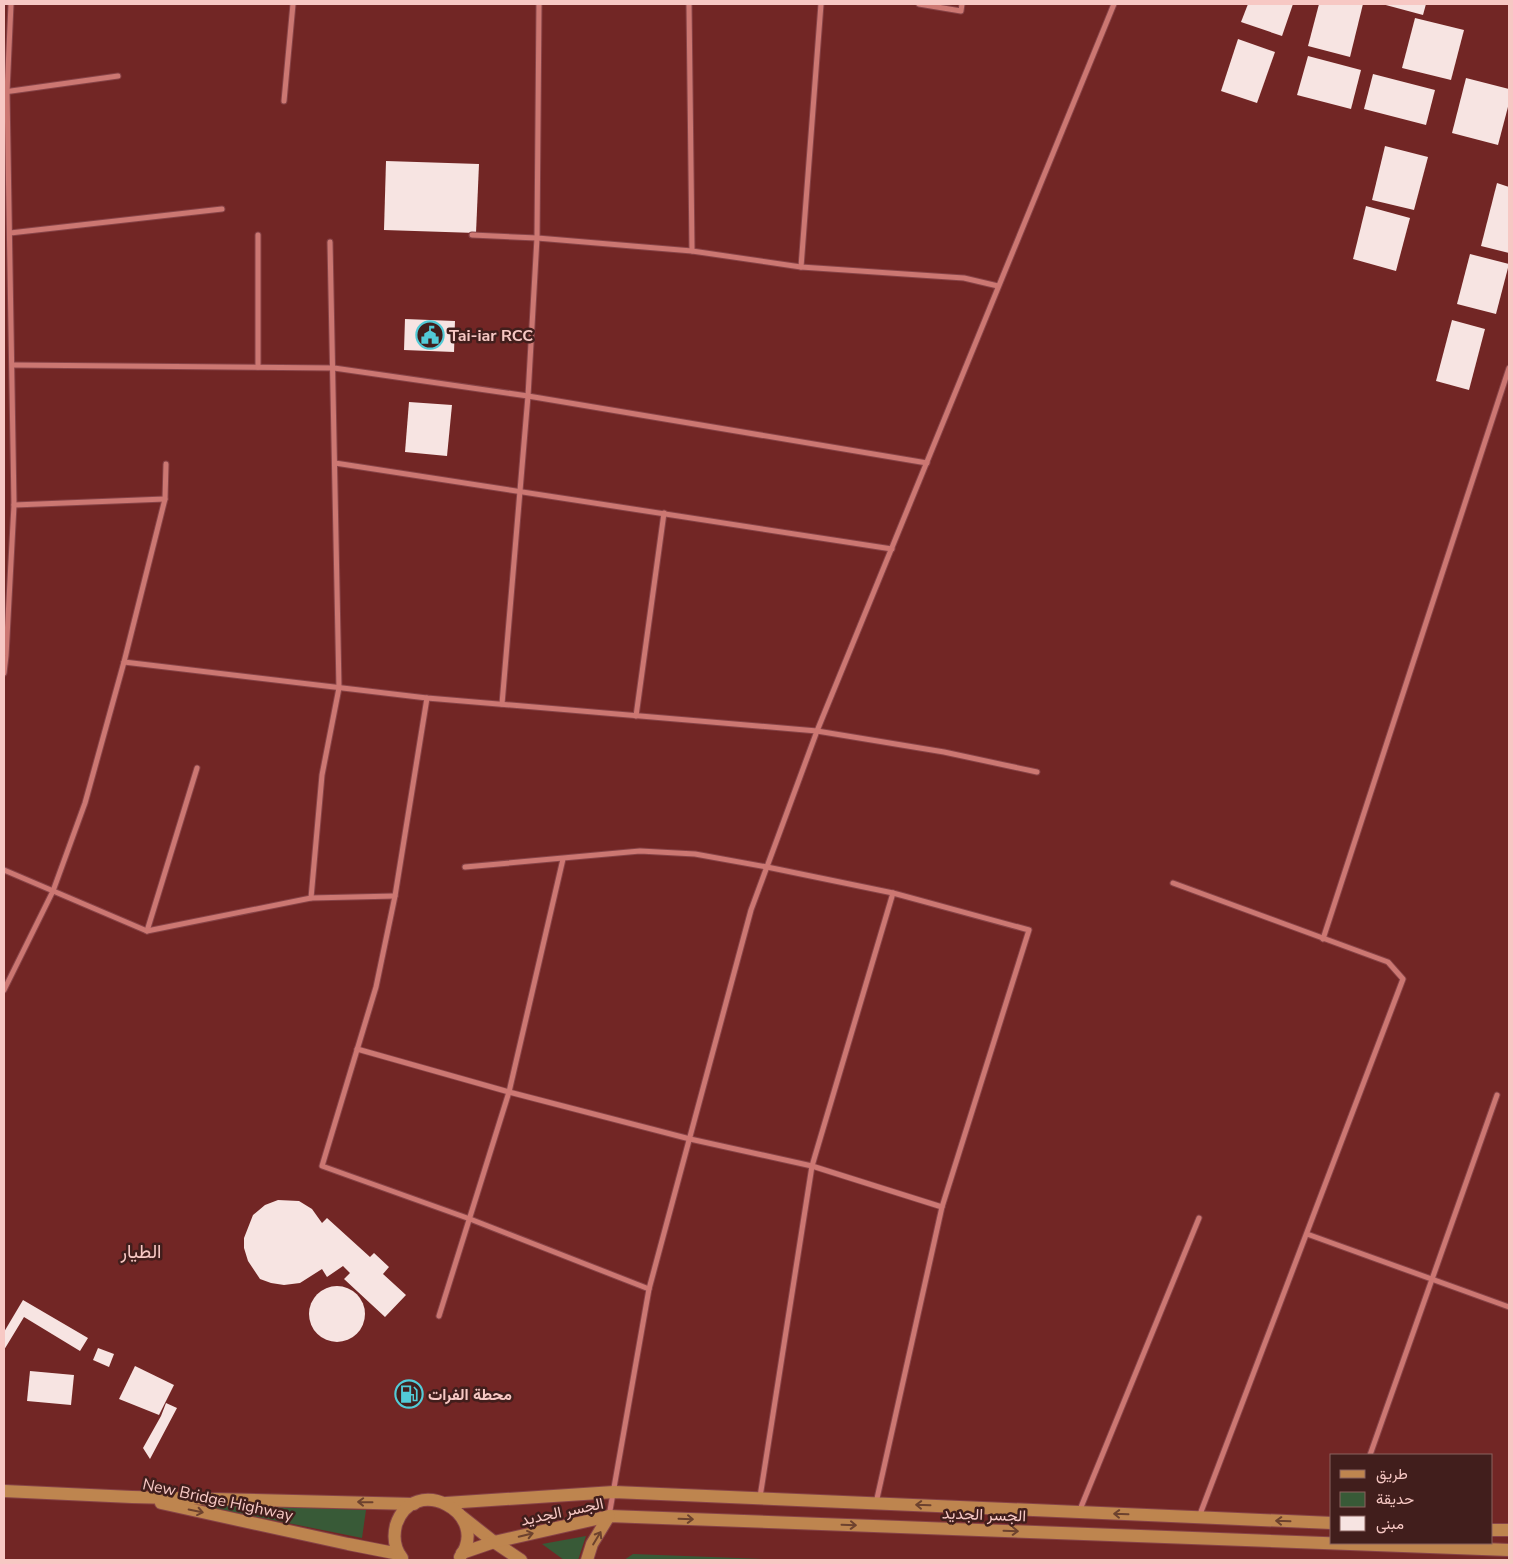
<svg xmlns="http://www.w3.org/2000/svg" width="1513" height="1564" viewBox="0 0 1513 1564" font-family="'Nunito Sans',Vazirmatn,sans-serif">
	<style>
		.green { fill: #385a37 }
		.building { fill: #f7e4e2 }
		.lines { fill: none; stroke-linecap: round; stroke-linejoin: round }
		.street-casing { stroke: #874347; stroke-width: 7 }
		.primary-casing { stroke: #874347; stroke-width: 14 }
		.street { stroke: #cc7772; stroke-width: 5 }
		.primary { stroke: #be854f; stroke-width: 12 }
		.oneway { stroke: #6d422e }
		.labels { text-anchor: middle; stroke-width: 5; stroke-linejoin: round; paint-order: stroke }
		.poi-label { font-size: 16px; font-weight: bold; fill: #f7c8c4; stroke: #411e1c; text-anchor: start }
		.street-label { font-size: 16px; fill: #f7c8c4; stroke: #411e1c }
		.quarter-label { font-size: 19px; fill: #f7c8c4; stroke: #411e1c }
	</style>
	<rect width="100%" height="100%" fill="#722625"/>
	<!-- green -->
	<g class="green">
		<path d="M194,1504L366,1510L362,1538Z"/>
		<path d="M586,1536L578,1560H564L542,1544Z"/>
		<path d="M633,1554L789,1560H624Z"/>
	</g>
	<!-- building -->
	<g class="building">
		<path d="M1248,4H1293L1282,36L1241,22Z"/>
		<path d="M1319,4H1363L1350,57L1308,46Z"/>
		<path d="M1382,4H1426L1423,15Z"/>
		<path d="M1415,18L1464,30L1451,80L1402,68Z"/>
		<path d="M1238,39L1275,52L1257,103L1221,91Z"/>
		<path d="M1308,56L1361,70L1351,109L1297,95Z"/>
		<path d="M1373,74L1435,90L1426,125L1364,109Z"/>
		<path d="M1466,78L1509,89V103L1498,145L1452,133Z"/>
		<path d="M1385,146L1428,157L1414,210L1372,200Z"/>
		<path d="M386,161L479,164L476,233L384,230Z"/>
		<path d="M1497,183L1509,187V253L1481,246Z"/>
		<path d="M1366,206L1410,218L1396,271L1353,259Z"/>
		<path d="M1470,254L1509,264L1496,314L1457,304Z"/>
		<path d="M405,319L455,321L454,352L404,350Z"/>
		<path d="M1452,320L1485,329L1469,390L1436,381Z"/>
		<path d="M409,402L452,405L447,456L405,452Z"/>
		<path d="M278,1200L299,1201L312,1209L322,1223L327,1218L370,1257L374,1253L389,1267L383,1274L406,1295L385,1317L344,1279L350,1273L343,1266L327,1277L322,1269L300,1283L284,1285L271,1283L260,1279L248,1261L244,1248V1238L253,1215L265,1205Z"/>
		<circle cx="337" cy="1314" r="28"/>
		<path d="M23,1300L88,1338L80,1351L24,1317L4,1350V1332Z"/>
		<path d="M98,1348L114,1354L109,1367L93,1360Z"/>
		<path d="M135,1366L174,1385L159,1415L119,1399Z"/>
		<path d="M30,1371L74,1375L71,1405L27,1401Z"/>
		<path d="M166,1403L177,1408L150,1459L143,1448L161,1416Z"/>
	</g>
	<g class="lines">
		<!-- street casing -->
		<g class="street-casing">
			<g id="street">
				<path d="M689,4L692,251"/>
				<path d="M919,4L961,11L962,4"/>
				<path d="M4,92L118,76"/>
				<path d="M284,101L293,4"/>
				<path d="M10,233L222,209"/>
				<path d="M472,235L537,238L692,251L801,267L964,278L998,286"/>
				<path d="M801,267L821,4"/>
				<path d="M13,365L334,368L528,396L927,463"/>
				<path d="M258,367V235"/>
				<path d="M335,463L892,549"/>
				<path d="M14,505L165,499"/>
				<path d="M124,662L427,698L817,731L944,752L1037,772"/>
				<path d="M4,673L6,656L14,505L7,92L11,4"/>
				<path d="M427,698L395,896L376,987L322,1166L470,1219L649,1289"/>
				<path d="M502,704L528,396L537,238L539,4"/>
				<path d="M636,716L664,513"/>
				<path d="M465,867L640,851L695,854L767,867L893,893L1029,930L942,1207L876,1503"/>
				<path d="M4,870L147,931L311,898L395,896"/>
				<path d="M1173,883L1388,962L1403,979L1199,1517"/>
				<path d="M311,898L322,775L339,688L330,242"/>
				<path d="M147,931L197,768"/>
				<path d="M1323,939L1509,368"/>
				<path d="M4,990L53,891L85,803L124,662L165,499L166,464"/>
				<path d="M357,1049L509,1092L690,1139L812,1166L942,1207"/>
				<path d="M1307,1234L1509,1307"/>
				<path d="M439,1316L509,1092L563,859"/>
				<path d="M1370,1455L1497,1095"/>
				<path d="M760,1497L812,1166L893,893"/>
				<path d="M1079,1512L1199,1218"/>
				<path d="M609,1516L649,1289L751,910L817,731L1114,4"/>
			</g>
		</g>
		<!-- primary casing -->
		<g class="primary-casing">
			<g id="primary">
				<path d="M4,1491L132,1497L414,1504"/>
				<path d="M161,1503L348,1544L399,1554"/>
				<path d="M446,1503L614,1492L1332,1523"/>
				<path d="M461,1516L494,1542L521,1560"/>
				<path d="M1492,1530H1509"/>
				<path d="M462,1553L494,1542L609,1516L1509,1550"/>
				<path d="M402,1558C395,1549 393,1537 396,1525C413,1472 492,1513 460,1557"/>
				<path d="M587,1560L592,1544L609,1516"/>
			</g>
		</g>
		<!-- street -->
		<use href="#street" class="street"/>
		<!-- primary -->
		<use href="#primary" class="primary"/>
	</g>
	<!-- one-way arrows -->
	<defs><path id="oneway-shaft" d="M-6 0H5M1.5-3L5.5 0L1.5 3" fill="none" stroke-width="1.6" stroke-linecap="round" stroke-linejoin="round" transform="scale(1.25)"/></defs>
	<g class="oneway">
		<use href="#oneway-shaft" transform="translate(365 1502) rotate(-179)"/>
		<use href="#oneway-shaft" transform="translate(923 1505) rotate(-178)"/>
		<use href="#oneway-shaft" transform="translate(196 1511) rotate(12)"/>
		<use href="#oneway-shaft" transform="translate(1121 1514) rotate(-178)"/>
		<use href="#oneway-shaft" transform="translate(686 1519) rotate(2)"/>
		<use href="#oneway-shaft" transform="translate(1283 1521) rotate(-178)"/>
		<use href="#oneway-shaft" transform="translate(849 1525) rotate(2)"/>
		<use href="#oneway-shaft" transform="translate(1011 1531) rotate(2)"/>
		<use href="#oneway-shaft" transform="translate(526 1535) rotate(-13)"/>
		<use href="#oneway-shaft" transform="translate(597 1538) rotate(-59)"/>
	</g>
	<!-- icons -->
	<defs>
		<g id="civic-ring" transform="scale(1.4375)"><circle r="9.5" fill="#411e1c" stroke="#52cbd7" stroke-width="1.5"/><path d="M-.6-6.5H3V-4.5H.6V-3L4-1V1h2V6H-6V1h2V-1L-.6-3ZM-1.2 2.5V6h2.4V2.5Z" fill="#52cbd7"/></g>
		<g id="fuel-ring" transform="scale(1.4375)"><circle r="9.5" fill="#411e1c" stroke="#52cbd7" stroke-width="1.5"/><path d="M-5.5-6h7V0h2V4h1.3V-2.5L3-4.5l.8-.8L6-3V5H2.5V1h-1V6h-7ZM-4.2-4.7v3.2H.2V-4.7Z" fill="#52cbd7"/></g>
	</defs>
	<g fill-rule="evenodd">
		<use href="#civic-ring" x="430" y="335"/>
		<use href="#fuel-ring" x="409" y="1394"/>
	</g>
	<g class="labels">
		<!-- poi labels -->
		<g class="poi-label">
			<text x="449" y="341">Tai-iar RCC</text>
			<text x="428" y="1400">محطة الفرات</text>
		</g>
		<!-- street labels -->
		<g class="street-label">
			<text transform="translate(218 1499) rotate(12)" y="6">New Bridge Highway</text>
			<text transform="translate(562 1511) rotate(-12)" y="6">الجسر الجديد</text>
			<text transform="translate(984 1514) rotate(2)" y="6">الجسر الجديد</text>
		</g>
		<!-- quarter labels -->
		<g class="quarter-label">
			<text x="141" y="1258">الطيار</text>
		</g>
	</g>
	<!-- border -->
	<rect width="1513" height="1564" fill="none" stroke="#f7c8c4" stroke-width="10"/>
	<!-- legend -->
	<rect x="1330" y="1454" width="162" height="90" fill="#411e1c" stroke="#8a625f"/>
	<rect x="1340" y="1470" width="25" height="8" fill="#be854f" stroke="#8a625f"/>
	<text x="1376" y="1479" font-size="15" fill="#f7c8c4">طريق</text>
	<rect x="1340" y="1492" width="25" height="15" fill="#385a37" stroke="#8a625f"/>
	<text x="1376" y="1504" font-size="15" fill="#f7c8c4">حديقة</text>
	<rect x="1340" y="1516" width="25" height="15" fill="#f7e4e2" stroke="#8a625f"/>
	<text x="1376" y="1529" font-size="15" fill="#f7c8c4">مبنى</text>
</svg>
